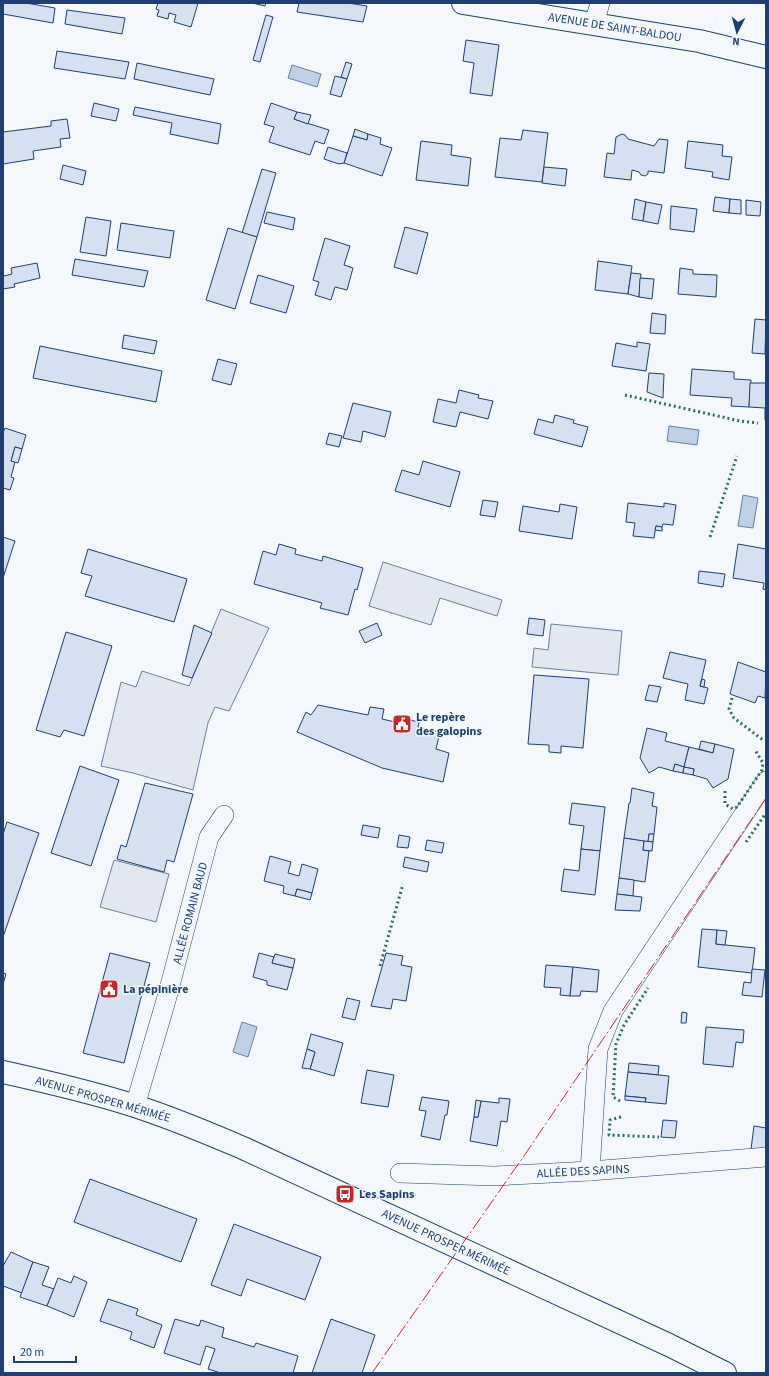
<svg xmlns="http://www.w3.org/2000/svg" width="769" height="1376" viewBox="0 0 769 1376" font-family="'Source Sans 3',sans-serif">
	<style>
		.parking { fill: #e3e8f0; stroke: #687fa3 }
		.water { fill: #bed0e5; stroke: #687fa3 }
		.building { fill: #d5e0f0; stroke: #1d3f73 }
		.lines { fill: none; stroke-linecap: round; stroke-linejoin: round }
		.street-casing { stroke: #1d3f73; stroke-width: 20 }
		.secondary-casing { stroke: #1d3f73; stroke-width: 24 }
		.street { stroke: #f4f7fb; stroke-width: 19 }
		.secondary { stroke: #f4f7fb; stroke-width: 22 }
		.hedge { stroke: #2c6c60; stroke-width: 3; stroke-dasharray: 2 3; stroke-linecap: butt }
		.power { stroke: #c62828; stroke-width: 1; stroke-dasharray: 14 3 2 3; stroke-linecap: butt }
		.labels { text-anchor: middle; stroke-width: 3; stroke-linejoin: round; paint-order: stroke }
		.street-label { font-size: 12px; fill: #1d3f73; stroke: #f4f7fb }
		.poi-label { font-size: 12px; font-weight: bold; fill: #1d3f73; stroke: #f4f7fb; text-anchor: start }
	</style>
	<rect width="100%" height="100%" fill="#f4f7fb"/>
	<!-- parking -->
	<g class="parking">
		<path d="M383,562L502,600L497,616L440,598L431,625L369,606Z"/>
		<path d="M221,609L269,628L229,711L215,707L208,723L193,790L133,773L101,766L121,682L136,687L142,671L189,686Z"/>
		<path d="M551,624L622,631L618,675L532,667L534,648L548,650Z"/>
		<path d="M114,860L169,874L156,922L100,907Z"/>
	</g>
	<!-- water -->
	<g class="water">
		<path d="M292,65L321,74L317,87L288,78Z"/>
		<path d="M669,426L699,430L697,445L667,441Z"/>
		<path d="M743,495L758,498L753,528L738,526Z"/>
		<path d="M242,1022L257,1027L248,1057L233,1052Z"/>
	</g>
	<!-- building -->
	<g class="building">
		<path d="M3,3H26L55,8L53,23L3,14Z"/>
		<path d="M158,3H198L191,27L174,22L176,15L169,13L168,19L157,16L159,10L156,9Z"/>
		<path d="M252,3H266L265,6Z"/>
		<path d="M299,3H348L367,6L363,22L297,12Z"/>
		<path d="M67,10L125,18L122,34L65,24Z"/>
		<path d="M266,15L273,17L260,62L253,60Z"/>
		<path d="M466,40L499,45L492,96L470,93L474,63L463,61Z"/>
		<path d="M57,51L129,62L125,79L54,68Z"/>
		<path d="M346,62L352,64L347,79L341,77Z"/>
		<path d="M137,63L214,79L210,95L134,79Z"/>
		<path d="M335,76L347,79L341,97L330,94Z"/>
		<path d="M94,103L119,109L116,121L91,116Z"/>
		<path d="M271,103L297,112L294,119L329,130L324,144L315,141L310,155L269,142L274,127L264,124Z"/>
		<path d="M135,107L221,124L218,144L170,134L172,123L133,115Z"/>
		<path d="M297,112L311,115L308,124L294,119Z"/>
		<path d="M67,119L70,138L60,139L61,147L33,151L34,159L3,164V132L51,126V121Z"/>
		<path d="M355,129L368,134L367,140L353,136Z"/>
		<path d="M523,130L548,133L542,182L495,177L500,138L521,140Z"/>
		<path d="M368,134L381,138L380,144L392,148L382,176L344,163L353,136L367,140Z"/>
		<path d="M622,134L625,135L628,139L654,146L659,139L668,140L664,173L648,171V174L645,176L641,175L639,172L632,170L631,180L604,177L607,153L614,154L616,137Z"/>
		<path d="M421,141L452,145L451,155L471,158L468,186L416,180Z"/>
		<path d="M688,141L723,145L722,156L732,157L729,180L712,177L713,172L685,168Z"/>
		<path d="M328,147L347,153L344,163L339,164L324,159Z"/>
		<path d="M63,165L86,171L83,185L60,179Z"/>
		<path d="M544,167L567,169L565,186L542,183Z"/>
		<path d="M262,169L276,173L257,237L242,233Z"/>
		<path d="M715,197L730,199L729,213L713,211Z"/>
		<path d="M635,199L646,202L643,221L632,219Z"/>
		<path d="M730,199L741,200V214L729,213Z"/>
		<path d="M746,200L761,202L760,216L746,215Z"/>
		<path d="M646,202L662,205L658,224L643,221Z"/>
		<path d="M671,206L697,209L694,232L670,229Z"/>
		<path d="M267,212L295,218L293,230L264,223Z"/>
		<path d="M86,217L111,221L106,256L80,252Z"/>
		<path d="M121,223L174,231L170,258L117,250Z"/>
		<path d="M405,227L428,233L417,274L394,267Z"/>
		<path d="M228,228L257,237L235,309L206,300Z"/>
		<path d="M325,238L350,246L344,265L353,268L347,290L335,287L331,300L315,295L319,282L313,280Z"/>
		<path d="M75,259L148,271L144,287L72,275Z"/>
		<path d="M598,261L632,266L628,294L595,290Z"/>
		<path d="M37,263L40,278L14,284L15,287L3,289V273L4,276L12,274L11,268Z"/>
		<path d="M680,268L693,270V274L717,275L716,297L678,294Z"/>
		<path d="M631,273L641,274L639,297L628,294Z"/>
		<path d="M258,275L294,286L286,313L250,303Z"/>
		<path d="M640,278L654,279L652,299L639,297Z"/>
		<path d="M652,313L666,315L665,334L650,333Z"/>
		<path d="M755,319L766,320L765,354L752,353Z"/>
		<path d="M124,335L157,341L154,354L122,348Z"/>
		<path d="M637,342L650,344L646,371L612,366L616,343L637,347Z"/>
		<path d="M40,346L162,371L156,402L33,378Z"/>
		<path d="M218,359L237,364L231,385L212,380Z"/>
		<path d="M692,369L734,372V379L751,380L749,407L731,406L732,398L690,395Z"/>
		<path d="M649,373L664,374L663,398L647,392Z"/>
		<path d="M750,383H766V420H765V408L749,407Z"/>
		<path d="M459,390L479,395L478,398L493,401L488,419L460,412L456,427L433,422L438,399L456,403Z"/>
		<path d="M353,403L391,412L385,437L363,431L361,442L343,438Z"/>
		<path d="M555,415L574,420L573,423L588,427L582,447L534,434L538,419L553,423Z"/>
		<path d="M5,428L26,435L22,449L15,447L11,461L15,462L11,477L14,478L10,490L3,488V433Z"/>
		<path d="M329,433L342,436L339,447L326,444Z"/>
		<path d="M15,447L22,449L18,463L11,461Z"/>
		<path d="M423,461L460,472L450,507L395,491L402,470L419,475Z"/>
		<path d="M483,500L498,502L495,517L480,515Z"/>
		<path d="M628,503L664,507V503L676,505L673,525L663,524L662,527L656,526L654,538L633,536L635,523L626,522Z"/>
		<path d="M560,504L577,507L572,539L519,531L523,506L559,512Z"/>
		<path d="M656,526L662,527V531L655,530Z"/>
		<path d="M3,537L15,541L3,578Z"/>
		<path d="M279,544L296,549L295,554L322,561L323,556L363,568L357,590L355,589L348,615L320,608L322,603L254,584L263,551L276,555Z"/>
		<path d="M738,544L766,549V590L763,589L764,583L733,578Z"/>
		<path d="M88,549L187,579L174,622L85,596L92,576L81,573Z"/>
		<path d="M699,571L725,574L723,587L698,583Z"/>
		<path d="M529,618L545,620L543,636L527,634Z"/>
		<path d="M377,623L382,635L365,643L359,631Z"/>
		<path d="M194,625L212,633L192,678L182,675Z"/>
		<path d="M66,632L112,646L84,736L64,730L60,737L36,730Z"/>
		<path d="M670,652L706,660L700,686L708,688L704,704L685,700L688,684L663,678Z"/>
		<path d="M738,662L766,672L765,698L758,696L755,703L730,694Z"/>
		<path d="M534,675L589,679L583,748L561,746V753L549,752V745L528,744Z"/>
		<path d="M702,679L705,680L704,687L700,686Z"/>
		<path d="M649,685L661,687L657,702L645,700Z"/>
		<path d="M318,705L368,715L370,707L384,709L382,719L404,724L405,719L419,722L418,727L440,732L436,749L449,753L443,782L382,768L297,732L306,712L311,715Z"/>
		<path d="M647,728L667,733L665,741L689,747L684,767L675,764L673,771L659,767L649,773L640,758Z"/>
		<path d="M701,741L715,744L713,753L699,749Z"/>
		<path d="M715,744L734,749L728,779L713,788L707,779L693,775L694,769L684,767L689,747L713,753Z"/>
		<path d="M675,764L684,767L683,773L673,771Z"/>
		<path d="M80,766L119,780L91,866L51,853Z"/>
		<path d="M684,767L694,769L693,775L683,773Z"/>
		<path d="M145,783L193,794L174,862L167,860L164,872L117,859L121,845L126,847Z"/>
		<path d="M632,788L654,793L652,806L657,807L654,834H649L648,842L624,838L629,803H630Z"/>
		<path d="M572,803L605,807L600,851L581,849L584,826L569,824Z"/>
		<path d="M7,822L39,833L3,937V834Z"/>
		<path d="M363,825L380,828L378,838L361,835Z"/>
		<path d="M649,834H654L653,842H648Z"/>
		<path d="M399,835L410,837L408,848L397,847Z"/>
		<path d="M624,838L644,841L643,850L649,851L645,882L619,878Z"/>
		<path d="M427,840L444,843L442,853L425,850Z"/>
		<path d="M644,841L653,842L652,851L643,850Z"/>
		<path d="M581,849L600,851L595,895L561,891L564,869L579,871Z"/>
		<path d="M270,856L291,862L288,873L299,876L302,864L318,869L312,893L297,889L295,896L283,893L284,886L264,881Z"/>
		<path d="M405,857L429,862L427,872L403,867Z"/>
		<path d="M619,878L634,880L633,896L617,894Z"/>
		<path d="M297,889L312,893L310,900L295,896Z"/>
		<path d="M617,894L642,897L640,911L615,910Z"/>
		<path d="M702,929L717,930L716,944L755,948L752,973L698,967Z"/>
		<path d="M717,930L727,931L725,945L716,944Z"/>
		<path d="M110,953L150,963L124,1063L83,1053Z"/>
		<path d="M259,953L274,957L272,963L293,968L287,990L267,985V981L253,977Z"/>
		<path d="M386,953L403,956L401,965L412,967L406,1001L393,999L391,1009L371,1006Z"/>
		<path d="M275,954L295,959L293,968L272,963Z"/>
		<path d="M546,965L573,967L570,996L560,995L561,988L544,987Z"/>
		<path d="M573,967L599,970L597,992L581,991L580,996H570Z"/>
		<path d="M752,969L765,970L762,997L742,995L744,982L751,983Z"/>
		<path d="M3,973L6,974L3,984Z"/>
		<path d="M347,998L360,1001L355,1020L342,1017Z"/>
		<path d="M682,1012L687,1013L686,1023H681Z"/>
		<path d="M706,1027L744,1030L743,1043L736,1042L733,1067L703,1064Z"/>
		<path d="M311,1034L343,1043L334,1076L310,1069L315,1052L307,1049Z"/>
		<path d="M307,1049L315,1052L310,1069L302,1068Z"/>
		<path d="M629,1063L659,1066L658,1075L628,1072Z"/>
		<path d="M367,1070L394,1075L388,1107L361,1103Z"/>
		<path d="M628,1072L669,1076L666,1104L645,1102L646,1098L625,1096Z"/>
		<path d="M625,1096L646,1098L645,1102L625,1100Z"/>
		<path d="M422,1097L449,1101L447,1115H445L440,1140L421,1136L426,1111L419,1110Z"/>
		<path d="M499,1098L510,1099L507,1122L501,1121L497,1146L470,1141L474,1117H478L481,1101L499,1103Z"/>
		<path d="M476,1100L481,1101L478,1117H474Z"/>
		<path d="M663,1120L677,1121L675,1138L661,1137Z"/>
		<path d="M754,1126L766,1128V1148L751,1149Z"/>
		<path d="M90,1179L197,1219L181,1262L74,1222Z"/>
		<path d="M234,1224L321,1257L305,1300L247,1279L241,1296L211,1285Z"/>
		<path d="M11,1252L33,1262L22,1293L3,1286V1266Z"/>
		<path d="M33,1262L49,1267L42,1285L54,1289L47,1306L20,1297Z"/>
		<path d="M74,1276L87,1282L74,1317L47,1306L58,1278L71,1283Z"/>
		<path d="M108,1299L138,1309L136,1315L162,1325L154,1348L130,1339L132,1332L100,1321Z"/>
		<path d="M175,1319L199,1326L201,1320L224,1328L222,1337L254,1347L256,1343L298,1356L293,1373H221L208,1369L215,1349L206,1346L200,1365L164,1353Z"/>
		<path d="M331,1319L375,1335L362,1373H312Z"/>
	</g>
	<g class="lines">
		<!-- street casing -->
		<g class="street-casing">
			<g id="street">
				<path d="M594,24L600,3"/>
				<path d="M135,1106L167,997L209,837L224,815"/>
				<path d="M590,1171L598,1049L613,1011L766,781"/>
				<path d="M400,1173L494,1176L590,1171L766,1157"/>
			</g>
		</g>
		<!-- secondary casing -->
		<g class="secondary-casing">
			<g id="secondary">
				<path d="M463,3L699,41L766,57"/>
				<path d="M3,1072C48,1082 92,1092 135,1106C172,1118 208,1133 243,1148L669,1345L725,1373"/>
			</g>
		</g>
		<!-- street -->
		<use href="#street" class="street"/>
		<!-- secondary -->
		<use href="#secondary" class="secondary"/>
		<!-- hedge -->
		<g class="hedge">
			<path d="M625,395L740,421L758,423"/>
			<path d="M710,537L737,456"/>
			<path d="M732,698L729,709L734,718L763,740"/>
			<path d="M725,791V804L733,809L737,807L762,770L763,763L755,750"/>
			<path d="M746,842L766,813"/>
			<path d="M380,966L403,884"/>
			<path d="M620,1101L613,1097L616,1044L624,1025L648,988"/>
			<path d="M621,1117L610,1120L609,1135L659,1137"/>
		</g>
		<!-- power -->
		<path class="power" d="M372,1373L526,1153L766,798"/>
	</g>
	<!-- icons -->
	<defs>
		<g id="civic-square" transform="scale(1)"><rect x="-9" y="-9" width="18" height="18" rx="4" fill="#c62828" stroke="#f4f7fb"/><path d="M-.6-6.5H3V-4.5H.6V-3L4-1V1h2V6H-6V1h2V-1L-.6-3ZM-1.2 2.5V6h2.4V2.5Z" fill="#fff"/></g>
		<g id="bus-square" transform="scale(1)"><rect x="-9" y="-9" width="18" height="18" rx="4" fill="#c62828" stroke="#f4f7fb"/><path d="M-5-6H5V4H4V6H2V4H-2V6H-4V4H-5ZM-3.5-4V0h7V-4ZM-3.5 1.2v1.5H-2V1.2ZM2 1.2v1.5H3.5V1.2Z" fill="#fff"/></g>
	</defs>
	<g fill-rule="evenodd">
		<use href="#civic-square" x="402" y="724"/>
		<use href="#civic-square" x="109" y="989"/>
		<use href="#bus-square" x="345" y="1194"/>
	</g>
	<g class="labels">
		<!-- street labels -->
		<g class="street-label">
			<text transform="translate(615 27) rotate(9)" y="4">AVENUE DE SAINT-BALDOU</text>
			<text transform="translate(190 913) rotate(-75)" y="4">ALLÉE ROMAIN BAUD</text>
			<text transform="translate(103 1099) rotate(16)" y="4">AVENUE PROSPER MÉRIMÉE</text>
			<text transform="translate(583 1171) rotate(-3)" y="4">ALLÉE DES SAPINS</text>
			<text transform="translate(446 1242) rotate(25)" y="4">AVENUE PROSPER MÉRIMÉE</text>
		</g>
		<!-- poi labels -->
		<g class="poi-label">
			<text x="416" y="721">Le repère<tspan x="416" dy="14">des galopins</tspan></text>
			<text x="123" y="993">La pépinière</text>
			<text x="359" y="1198">Les Sapins</text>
		</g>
	</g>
	<!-- border -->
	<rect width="769" height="1376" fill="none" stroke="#1d3f73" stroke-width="8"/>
	<!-- north arrow -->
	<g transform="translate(737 32) rotate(186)" stroke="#f4f7fb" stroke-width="3" paint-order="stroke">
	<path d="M0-3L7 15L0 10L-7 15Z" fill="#1d3f73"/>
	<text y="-6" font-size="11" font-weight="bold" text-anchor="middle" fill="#1d3f73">N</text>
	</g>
	<!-- scale -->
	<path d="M14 1356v6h62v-6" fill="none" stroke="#1d3f73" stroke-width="2"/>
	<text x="20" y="1356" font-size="12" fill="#1d3f73" stroke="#f4f7fb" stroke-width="3" paint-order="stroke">20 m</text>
</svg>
